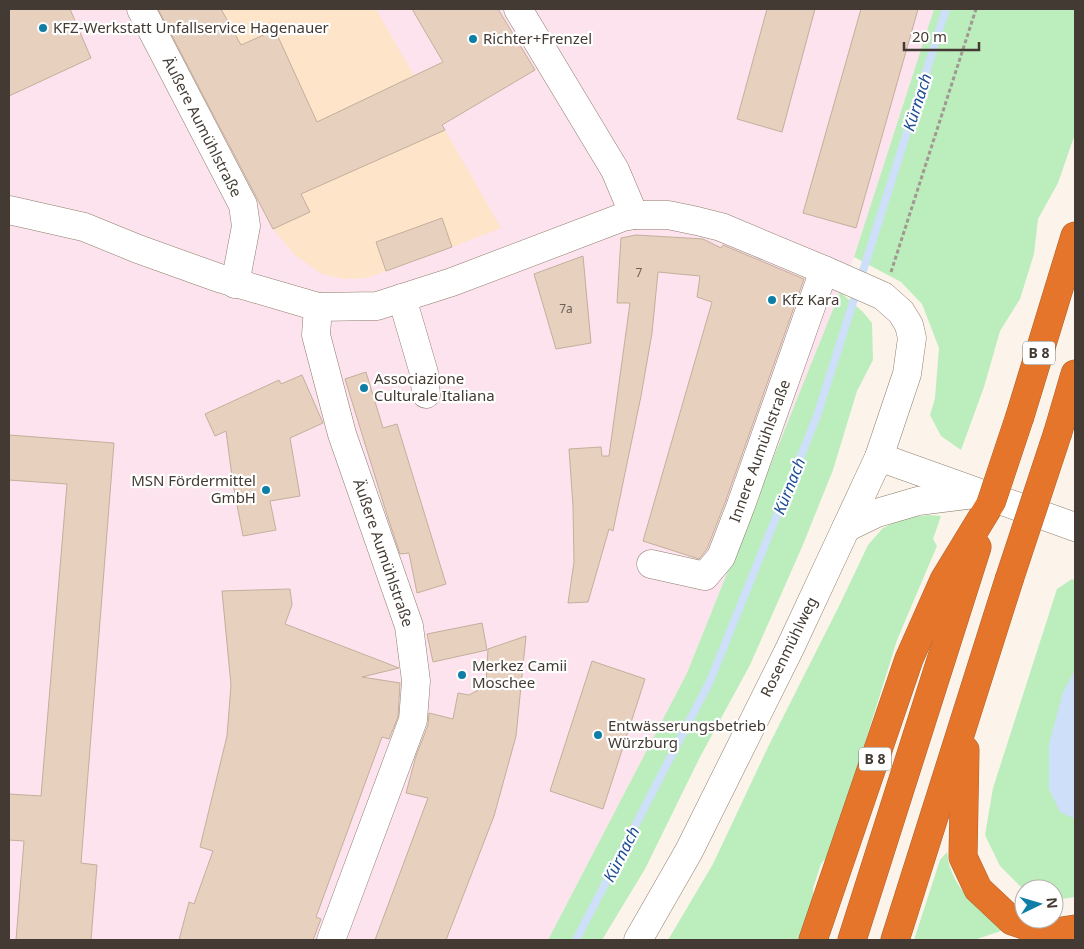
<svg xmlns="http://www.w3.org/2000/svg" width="1084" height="949" viewBox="0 0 1084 949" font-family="'Noto Sans',sans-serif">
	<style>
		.commercial { fill: #fce3ed }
		.built { fill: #fee4c8 }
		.green { fill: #bcedbd }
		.water { fill: #cedff9 }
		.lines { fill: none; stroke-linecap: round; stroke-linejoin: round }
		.stream { stroke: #cedff9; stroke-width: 8 }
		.building { fill: #e7d1be; stroke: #c4ae9c }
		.minor-casing { stroke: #8f7d6a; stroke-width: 29 }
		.highway-casing { stroke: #ac612d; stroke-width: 29 }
		.path { stroke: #a19991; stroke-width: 3; stroke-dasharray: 4 2.5; stroke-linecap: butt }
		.minor { stroke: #fff; stroke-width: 28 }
		.highway { stroke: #e5752a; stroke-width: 28 }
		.highway-bridge-casing { stroke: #ac612d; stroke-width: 29; stroke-linecap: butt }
		.highway-bridge { stroke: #e5752a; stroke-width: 28 }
		.poi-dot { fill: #0e7ea6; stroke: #fff; stroke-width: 2 }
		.labels { text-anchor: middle; stroke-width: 4.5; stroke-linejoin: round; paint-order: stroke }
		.number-label { font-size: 12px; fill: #6c6056 }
		.shield { fill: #fff; stroke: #7b7670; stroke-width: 1 }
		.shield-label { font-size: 14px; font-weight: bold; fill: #433b33 }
		.poi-label { font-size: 15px; fill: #433b33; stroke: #fff; text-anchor: start }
		.street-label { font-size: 15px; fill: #433b33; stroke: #fff }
		.water-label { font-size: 16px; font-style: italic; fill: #1d4d96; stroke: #fff }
	</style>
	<rect width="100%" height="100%" fill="#fcf4eb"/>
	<!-- commercial -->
	<path class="commercial" d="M9,9H934L854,257L687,673L548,940H9Z"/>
	<!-- built -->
	<path class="built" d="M158,9H376L501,228L452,247L367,278L344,279L322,274L295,255L273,229Z"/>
	<!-- green -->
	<g class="green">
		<path d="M934,9H1075V134L1058,183L1038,219L1034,254L1020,299L1000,331L984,387L961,450L941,436L930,415L935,398L939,348L922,304L901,282L854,257Z"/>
		<path d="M840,292L863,312L872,323L873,360L857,391L833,470L802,547L750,665L700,757L645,869L602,940H548L687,673Z"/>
		<path d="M930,515L941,516L933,539L937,546L897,640L831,852L821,864L813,888L814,905L801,940H668L713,864L768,747L839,606L868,545L883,528L896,522L911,517Z"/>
		<path d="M1072,579L1075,581V897L1062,899L1054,897V889H1023L1000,866L985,835L993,788L1057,589Z"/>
		<path d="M947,852C950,886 976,907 1001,928V931L974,940H914L940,860Z"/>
	</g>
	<!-- water -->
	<path class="water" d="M1075,670V819L1060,812L1049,789V744L1063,692Z"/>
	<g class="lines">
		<!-- stream -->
		<path class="stream" d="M576,940L710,681L817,416L946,9"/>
	</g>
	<!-- building -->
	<g class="building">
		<path d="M9,9H70L91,58L9,96Z"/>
		<path d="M158,9H221L241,45L275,30L317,122L443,62L412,9H498L535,70L442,125L445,130L301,194L310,212L273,229Z"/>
		<path d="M767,9H815L782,132L737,119Z"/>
		<path d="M861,9H918L856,228L803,213Z"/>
		<path d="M442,218L452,247L386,271L376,242Z"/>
		<path d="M636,235L703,239L721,248L723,245L804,279L726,500L707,549L699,559L643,541L712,302L697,297L700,276L658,272L652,333L641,396L613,531L609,529L588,602L568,603L574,562L573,506L569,449L601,447L602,456H609L630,303H617L621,238Z"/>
		<path d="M583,256L591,343L556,349L534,274Z"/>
		<path d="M366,372L383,428L397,424L446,584L417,593L409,553L400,554L387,515L345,379Z"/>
		<path d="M302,375L323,423L290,438L300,496L270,501L276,530L243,536L233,484L226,431L215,436L205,414L279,380L281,384Z"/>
		<path d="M9,435L114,443L81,863L97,865L91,940H16L24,841L9,840V794L41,796L67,484L9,480Z"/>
		<path d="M290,589L292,605L285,624L399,668L362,677L400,683L398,717L389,739L382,737L316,917L321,919L313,940H179L189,902L194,904L213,851L200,847L227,736L231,685L222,591Z"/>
		<path d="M482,623L487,650L433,662L427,634Z"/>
		<path d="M526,636L516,736L494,816L446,940H375L428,798L406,793L416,756L428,725L429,713L453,719L458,693L469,695L486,686L488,649Z"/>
		<path d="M592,661L645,679L603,809L550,791Z"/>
	</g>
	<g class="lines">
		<!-- minor casing -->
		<g class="minor-casing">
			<g id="minor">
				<path d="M141,9L243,205L246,226L235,284"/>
				<path d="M518,9L615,170L634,215"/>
				<path d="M9,210L84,227L138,249L219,278L318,307L377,306L452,282L623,217L634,215H668L697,221L721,227L824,270L883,296L901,312L909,325L912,338L907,374L879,457L846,528L790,648L689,851L638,940"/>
				<path d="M402,298L424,373L426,394"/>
				<path d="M318,307L316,335L342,434L409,626L416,681L413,720L331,940"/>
				<path d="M879,457L1075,527"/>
				<path d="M846,528L877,513L918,501L975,494"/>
				<path d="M651,564L705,576L721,557L741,505L824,270"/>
			</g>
		</g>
		<!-- highway casing -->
		<g class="highway-casing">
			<g id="highway">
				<path d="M1020,416L1075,236"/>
				<path d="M1058,432L1075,374"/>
				<path d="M965,750L963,857L978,889L1012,921L1049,933"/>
				<path d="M1033,939L1049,933L1075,929"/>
				<path d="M813,940L909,659L944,580L991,503"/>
				<path d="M852,940L977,547"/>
				<path d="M895,940L1009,580"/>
			</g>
		</g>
		<!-- path -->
		<path class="path" d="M891,272L976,9"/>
		<!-- minor -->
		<use href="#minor" class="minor"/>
		<!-- highway -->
		<use href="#highway" class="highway"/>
		<!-- highway-bridge casing -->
		<g class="highway-bridge-casing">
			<g id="highway-bridge">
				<path d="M991,503L1020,416"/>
				<path d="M1009,580L1058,432"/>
			</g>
		</g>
		<!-- highway-bridge -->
		<use href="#highway-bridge" class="highway-bridge"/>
	</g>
	<!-- markers -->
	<g class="poi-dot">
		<circle cx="43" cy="28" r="5"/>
		<circle cx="473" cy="39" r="5"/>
		<circle cx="772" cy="300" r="5"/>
		<circle cx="364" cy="388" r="5"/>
		<circle cx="266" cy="490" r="5"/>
		<circle cx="462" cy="675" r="5"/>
		<circle cx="598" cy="735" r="5"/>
	</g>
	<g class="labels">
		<!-- number labels -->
		<g class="number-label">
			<text x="639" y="277">7</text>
			<text x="566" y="313">7a</text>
		</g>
		<!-- shield labels -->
		<g class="shield">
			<rect x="1023" y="341.5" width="32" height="23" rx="4"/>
			<rect x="859" y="747.5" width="32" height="23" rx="4"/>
		</g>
		<g class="shield-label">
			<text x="1039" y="358">B 8</text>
			<text x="875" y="764">B 8</text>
		</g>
		<!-- poi labels -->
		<g class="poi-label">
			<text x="53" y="33">KFZ-Werkstatt Unfallservice Hagenauer</text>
			<text x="483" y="44">Richter+Frenzel</text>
			<text x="782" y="305">Kfz Kara</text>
			<text x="374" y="384">Associazione<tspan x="374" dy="17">Culturale Italiana</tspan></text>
			<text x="256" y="486" text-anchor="end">MSN Fördermittel<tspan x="256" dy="17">GmbH</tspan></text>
			<text x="472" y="671">Merkez Camii<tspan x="472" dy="17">Moschee</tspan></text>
			<text x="608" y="731">Entwässerungsbetrieb<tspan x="608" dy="17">Würzburg</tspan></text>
		</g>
		<!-- street labels -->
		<g class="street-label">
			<text transform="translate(202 127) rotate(63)" y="5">Äußere Aumühlstraße</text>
			<text transform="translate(760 451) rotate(-70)" y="5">Innere Aumühlstraße</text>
			<text transform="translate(383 553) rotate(71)" y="5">Äußere Aumühlstraße</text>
			<text transform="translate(789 647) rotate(-64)" y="5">Rosenmühlweg</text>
		</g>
		<!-- water labels -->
		<g class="water-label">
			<text transform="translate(917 102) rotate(-72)" y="6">Kürnach</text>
			<text transform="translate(789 486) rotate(-68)" y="6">Kürnach</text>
			<text transform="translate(621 854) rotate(-63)" y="6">Kürnach</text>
		</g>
	</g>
	<!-- border -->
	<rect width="1084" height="949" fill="none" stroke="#433b33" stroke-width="20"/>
	<!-- north arrow -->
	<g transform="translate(1039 904) rotate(85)"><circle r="24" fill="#ffffff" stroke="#b4b1ad"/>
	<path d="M0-4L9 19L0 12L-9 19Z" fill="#0e7ea6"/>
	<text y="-8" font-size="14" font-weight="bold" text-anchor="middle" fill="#433b33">N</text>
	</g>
	<!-- scale -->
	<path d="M904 42v8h75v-8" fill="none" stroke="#433b33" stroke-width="2.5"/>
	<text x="912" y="42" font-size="15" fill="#433b33" stroke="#ffffff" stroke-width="4" paint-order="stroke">20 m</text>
</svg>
